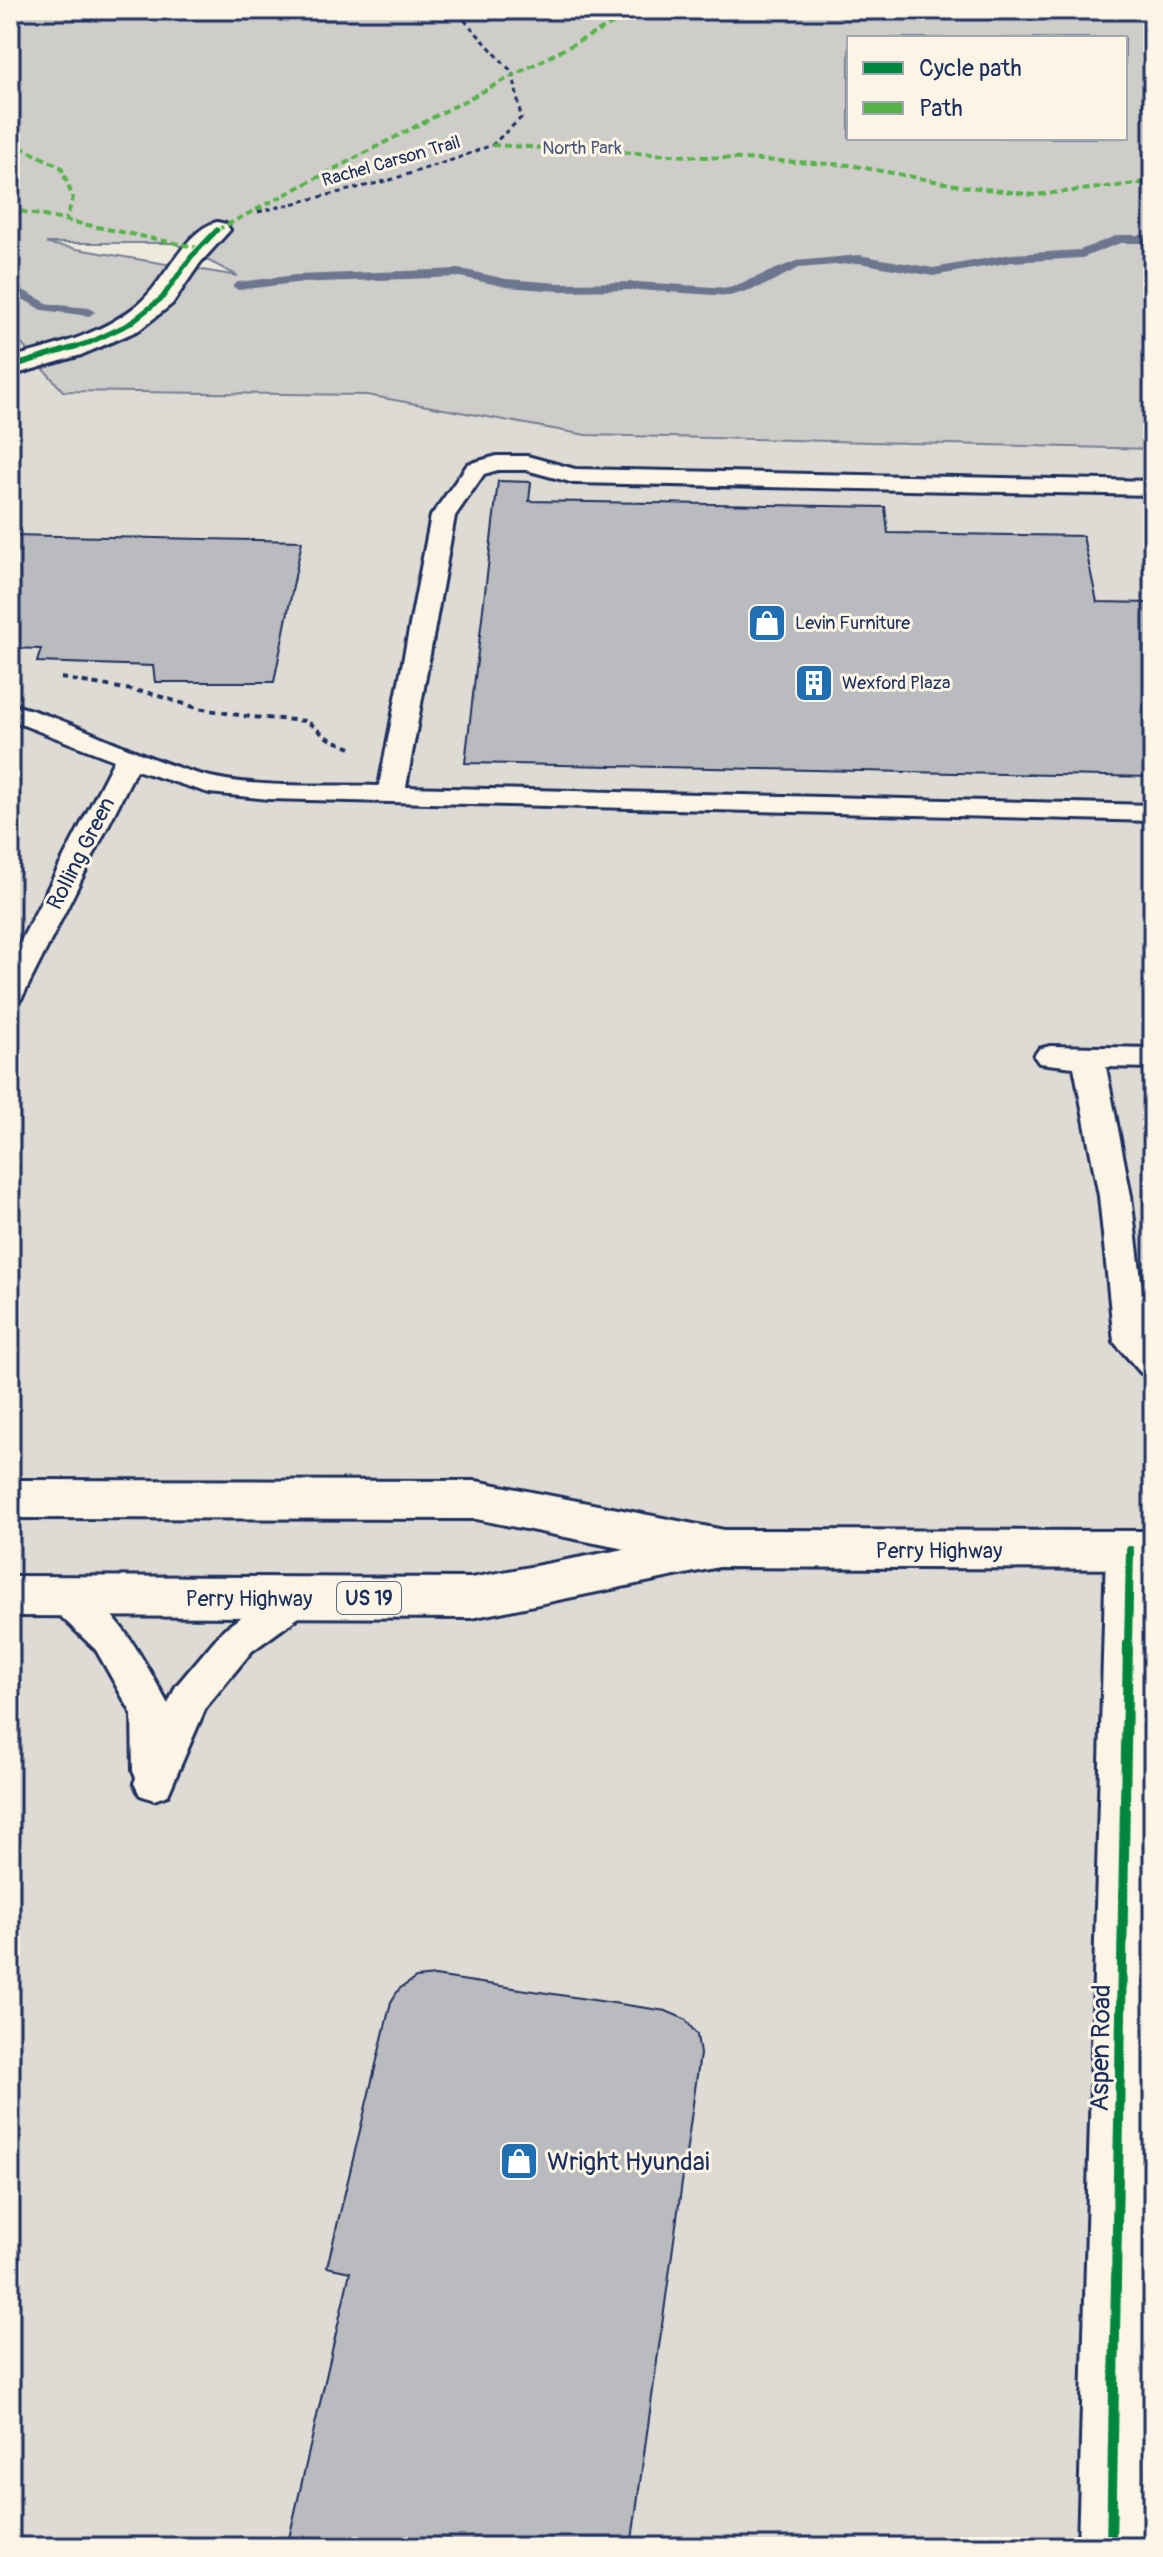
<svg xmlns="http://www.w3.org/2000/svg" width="1163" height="2557" viewBox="0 0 1163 2557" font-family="Pangolin,sans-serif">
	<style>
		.built { fill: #dedbd4 }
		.green { fill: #cfcdca; stroke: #757e94; stroke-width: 2; fill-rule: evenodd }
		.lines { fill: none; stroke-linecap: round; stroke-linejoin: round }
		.stream { fill: #6c778f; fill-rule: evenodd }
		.building { fill: #babbbe; stroke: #1b2f5e; stroke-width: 2 }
		.service-casing { stroke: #1b2f5e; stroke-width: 6 }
		.minor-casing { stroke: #1b2f5e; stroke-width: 6 }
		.trunk-casing { stroke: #1b2f5e; stroke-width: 6 }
		.path-far1 { stroke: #1b2f5e; stroke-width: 3; stroke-dasharray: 5 4; stroke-linecap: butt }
		.path { stroke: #1b2f5e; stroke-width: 4; stroke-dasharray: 6 5; stroke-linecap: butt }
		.service { fill: #fcf5e5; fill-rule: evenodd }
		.minor { fill: #fcf5e5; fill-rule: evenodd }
		.trunk { fill: #fcf5e5; fill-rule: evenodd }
		.quiet { stroke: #55b248; stroke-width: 4; stroke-dasharray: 7 4; stroke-linecap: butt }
		.cycleway-far2-casing { stroke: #fcf5e5; stroke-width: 8 }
		.cycleway-far1-casing { stroke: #fcf5e5; stroke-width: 13 }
		.cycleway-casing { stroke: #fcf5e5; stroke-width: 15 }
		.cycleway-far2 { stroke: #00873e; stroke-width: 5 }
		.cycleway-far1 { stroke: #00873e; stroke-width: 8 }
		.cycleway { stroke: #00873e; stroke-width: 10 }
		.labels { text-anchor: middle; stroke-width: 6; stroke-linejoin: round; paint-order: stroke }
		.far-park-label { font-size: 18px; fill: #485679; stroke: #fcf5e5 }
		.far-street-label { font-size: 18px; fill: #1b2f5e; stroke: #fcf5e5 }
		.far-poi-label { font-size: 18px; fill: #1b2f5e; stroke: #fcf5e5; text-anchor: start }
		.shield { fill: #fcf5e5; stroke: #5e6a86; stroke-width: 2 }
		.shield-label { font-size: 20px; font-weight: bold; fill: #1b2f5e }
		.street-label { font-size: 22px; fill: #1b2f5e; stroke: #fcf5e5 }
		.near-street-label { font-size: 26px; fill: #1b2f5e; stroke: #fcf5e5 }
		.near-poi-label { font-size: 26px; fill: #1b2f5e; stroke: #fcf5e5; text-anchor: start }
	</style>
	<rect width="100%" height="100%" fill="#eee9dd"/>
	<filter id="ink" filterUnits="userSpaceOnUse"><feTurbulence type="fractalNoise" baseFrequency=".0125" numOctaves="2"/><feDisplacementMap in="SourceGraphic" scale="16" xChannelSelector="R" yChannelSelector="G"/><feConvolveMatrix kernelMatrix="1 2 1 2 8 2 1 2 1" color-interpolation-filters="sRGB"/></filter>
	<g filter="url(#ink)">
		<!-- built -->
		<path class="built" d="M10,331L63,391L367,395L586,435L1153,449V2547H10Z"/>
		<!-- green -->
		<path class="green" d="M10,10H1153V449L586,435L367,395L63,391L10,331ZM849,38H1125V138H849ZM174,243L238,276L47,244V243Z"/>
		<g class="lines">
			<!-- stream -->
			<g class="stream">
				<path d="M1118,235H1153V243H1120L1082,258L1012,262L933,276L859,263L799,268L763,286L730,296L637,290L559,291L506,287L461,277L295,283L238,290L232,286L238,282L295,275L461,269L506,279L559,283L637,282L729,288L796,261L859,255L933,268L1012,254L1080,250Z"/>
				<path d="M10,283L49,304L89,308L95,312L89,316L42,310L10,292Z"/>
			</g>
		</g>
		<!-- building -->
		<g class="building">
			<path d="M498,481L531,482L529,501L885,507L888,533L1083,536L1097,602L1153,603V777L465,763Z"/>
			<path d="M10,535L302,541L274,682H155L153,666L37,662L41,649L10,648Z"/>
			<path d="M435,1976L666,2011L685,2019L697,2035L700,2054L631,2547H287L350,2272L327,2267L391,2002L399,1989L416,1978Z"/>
		</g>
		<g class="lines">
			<!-- service casing -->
			<g class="service-casing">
				<g id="service">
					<path d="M497,456H527L575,469L1153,481V495L574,483L526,470H498L484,474L455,516L406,787L1153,805V821L269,799L209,793L136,770L25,992L21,999L10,1002V962L114,760L10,720V704C74,720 131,754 195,773C252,790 319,784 379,786L431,516L468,464Z"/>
					<path d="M1050,1046L1153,1048V1068L1106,1067L1131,1196L1148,1337L1153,1343V1377L1141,1373L1114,1342L1099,1196L1074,1067L1039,1063L1034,1056L1039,1049Z"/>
					<path d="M65,1582C113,1598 145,1662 168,1704L176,1686L224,1629L284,1587L297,1583L310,1587L316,1598L310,1609L252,1651L206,1707L168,1795L154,1800L140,1795L134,1783L136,1778L133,1771L132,1714L96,1650L52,1608L46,1597L52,1586Z"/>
				</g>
			</g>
			<!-- minor casing -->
			<g class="minor-casing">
				<g id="minor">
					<path d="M217,222L226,224L230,230L200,263L172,304L139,330L81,355L10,376V358C54,346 100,335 136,306C164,285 184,230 217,222Z"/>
					<path d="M1130,1531L1147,1536L1153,1548L1144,2547H1078L1106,1550L1113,1536Z"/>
				</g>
			</g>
			<!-- trunk casing -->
			<g class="trunk-casing">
				<path id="trunk" d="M10,1480L476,1481L724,1530L1153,1531V1569L719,1567L471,1618L10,1616V1576L471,1578L625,1549L476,1519L10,1518Z"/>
			</g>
			<!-- path-far1 -->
			<path class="path-far1" d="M258,212L390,180L458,158L492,145L521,118L513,73L455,10"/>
			<!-- path -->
			<path class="path" d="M61,678L149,693L197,708L251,717L307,721L326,737L351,748"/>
			<!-- service -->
			<use href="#service" class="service"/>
			<!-- minor -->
			<use href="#minor" class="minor"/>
			<!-- trunk -->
			<use href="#trunk" class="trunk"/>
			<!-- quiet -->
			<g class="quiet">
				<path d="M10,142L61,167L73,198L66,220"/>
				<path d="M492,145L850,165L961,186L1035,195L1153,182"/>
				<path d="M10,209L199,248"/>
				<path d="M217,230L639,10"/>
			</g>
			<!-- cycleway-far2 casing -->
			<g class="cycleway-far2-casing">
				<path id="cycleway-far2" d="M10,367L91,342L129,324L162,298L191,257L217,230"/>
			</g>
			<!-- cycleway-far1 casing -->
			<g class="cycleway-far1-casing">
				<path id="cycleway-far1" d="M1128,1645L1130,1550"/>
			</g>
			<!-- cycleway casing -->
			<g class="cycleway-casing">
				<path id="cycleway" d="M1111,2547L1128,1643"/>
			</g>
			<!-- cycleway-far2 -->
			<use href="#cycleway-far2" class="cycleway-far2"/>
			<!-- cycleway-far1 -->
			<use href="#cycleway-far1" class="cycleway-far1"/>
			<!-- cycleway -->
			<use href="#cycleway" class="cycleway"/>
		</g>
	</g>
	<!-- icons -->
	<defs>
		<g id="shop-square" transform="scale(2)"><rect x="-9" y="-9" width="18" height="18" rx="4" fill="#1f6fb2" stroke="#fcf5e5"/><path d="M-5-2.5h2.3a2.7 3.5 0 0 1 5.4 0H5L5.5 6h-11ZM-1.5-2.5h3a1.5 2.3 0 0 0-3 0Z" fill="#fff"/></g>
		<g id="building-square" transform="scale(2)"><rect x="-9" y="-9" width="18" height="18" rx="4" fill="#1f6fb2" stroke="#fcf5e5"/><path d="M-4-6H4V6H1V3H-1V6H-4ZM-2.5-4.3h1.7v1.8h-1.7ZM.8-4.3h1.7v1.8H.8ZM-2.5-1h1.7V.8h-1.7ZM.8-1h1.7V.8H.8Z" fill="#fff"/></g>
	</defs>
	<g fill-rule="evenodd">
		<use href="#shop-square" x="767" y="623"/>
		<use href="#building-square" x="814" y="683"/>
		<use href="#shop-square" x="519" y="2161"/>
	</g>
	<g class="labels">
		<!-- far-park labels -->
		<g class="far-park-label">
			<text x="582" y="154">North Park</text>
		</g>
		<!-- far-street labels -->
		<g class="far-street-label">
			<text transform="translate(391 161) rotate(-16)" y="6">Rachel Carson Trail</text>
		</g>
		<!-- far-poi labels -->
		<g class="far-poi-label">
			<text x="795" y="629">Levin Furniture</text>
			<text x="842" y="689">Wexford Plaza</text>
		</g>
		<!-- shield labels -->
		<rect class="shield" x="337" y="1582" width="64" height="32" rx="6"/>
		<g class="shield-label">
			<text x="369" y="1605">US 19</text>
		</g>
		<!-- street labels -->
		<g class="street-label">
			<text transform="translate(80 853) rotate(-63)" y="8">Rolling Green</text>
			<text x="939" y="1558">Perry Highway</text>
			<text x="249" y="1606">Perry Highway</text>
		</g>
		<!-- near-street labels -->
		<g class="near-street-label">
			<text transform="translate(1100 2048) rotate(-89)" y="9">Aspen Road</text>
		</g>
		<!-- near-poi labels -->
		<g class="near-poi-label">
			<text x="547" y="2170">Wright Hyundai</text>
		</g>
	</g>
	<!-- margin -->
	<rect width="1163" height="2557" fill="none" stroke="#fcf5e5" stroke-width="40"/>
	<rect x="20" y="20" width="1123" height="2517" fill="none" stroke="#1b2f5e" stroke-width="3" filter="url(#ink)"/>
	<!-- legend -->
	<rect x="847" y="36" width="280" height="104" fill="#fcf5e5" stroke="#a2a6af" stroke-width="2"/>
	<rect x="863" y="62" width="40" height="12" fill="#00873e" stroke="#a2a6af" stroke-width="2"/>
	<text x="919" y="76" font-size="24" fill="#1b2f5e">Cycle path</text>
	<rect x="863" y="102" width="40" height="12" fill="#55b248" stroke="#a2a6af" stroke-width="2"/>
	<text x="919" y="116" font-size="24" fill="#1b2f5e">Path</text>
</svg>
